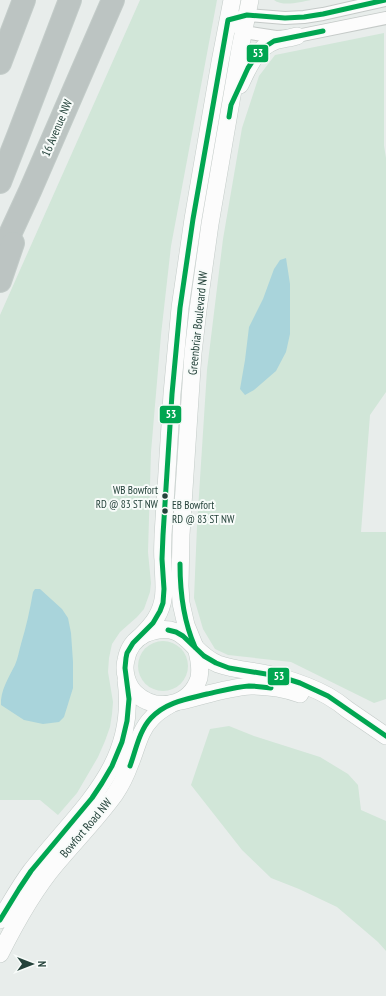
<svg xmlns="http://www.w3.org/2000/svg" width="386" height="996" viewBox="0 0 386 996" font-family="'PT Sans Narrow',sans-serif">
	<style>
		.green { fill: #d1e6d8 }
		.water { fill: #a9d4db }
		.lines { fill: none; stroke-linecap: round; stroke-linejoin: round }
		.street-casing { stroke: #c5cac8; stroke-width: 14 }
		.secondary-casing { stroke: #c3cbc8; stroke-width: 18 }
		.highway-casing { stroke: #c3ccc9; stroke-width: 24 }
		.street { stroke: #fcfcfc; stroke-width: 12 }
		.secondary { stroke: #fcfcfc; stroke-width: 17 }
		.highway { stroke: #bcc4c2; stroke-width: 22 }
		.bus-1-casing { stroke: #f7fbf9; stroke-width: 8 }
		.bus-1 { stroke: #00a651; stroke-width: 5 }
		.bus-dot { fill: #24423a; stroke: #f7fbf9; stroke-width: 1.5 }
		.labels { text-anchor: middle; stroke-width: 4; stroke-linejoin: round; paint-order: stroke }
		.bus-label { font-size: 11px; fill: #24423a; stroke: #f7fbf9; text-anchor: end }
		.street-label { font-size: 12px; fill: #24423a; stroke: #f7fbf9 }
		.line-badge { stroke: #f7fbf9; stroke-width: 1.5 }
		.badge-label { font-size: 11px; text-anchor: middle; font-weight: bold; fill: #fff }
	</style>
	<rect width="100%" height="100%" fill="#e8edeb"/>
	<!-- green -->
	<g class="green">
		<path d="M140,0H217L171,246L161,335L151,452L148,552L151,583L150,592L144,609L137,617L120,632L112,644L109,658L108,672L113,702L112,714L110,727L105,741L98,757L77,793L58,815L40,800H0V315Z"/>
		<path d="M274,0H311C300,2 283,7 274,0Z"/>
		<path d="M384,33V146L386,158V392L370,415L361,532H386V699L374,703L291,662L228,655L215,649L203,629L194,598L197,526L207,370L223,239L242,128L259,76L275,55Z"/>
		<circle cx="163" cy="666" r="25"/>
		<path d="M229,726L254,736L320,757L348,774L358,785L361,810L386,821V951L378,942L337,907L299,889L271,878L242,850L191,785L210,729Z"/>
	</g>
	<!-- water -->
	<g class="water">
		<path d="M286,258L290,284V334L286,352L276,371L254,390L245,395L240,389L245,360L249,327L263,299L274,269L280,260Z"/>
		<path d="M35,589H40L62,609L68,618L71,633L73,662V688L64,717L59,722L43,724L24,720L1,705C0,691 9,677 15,665C18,658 19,651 21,644C26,627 30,610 33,592Z"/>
	</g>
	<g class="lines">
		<!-- street casing -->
		<g class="street-casing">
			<g id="street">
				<path d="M240,17L247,15L285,18L304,17L323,14L385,0"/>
				<path d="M237,27L244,32L276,37L297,36L386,18"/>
			</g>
		</g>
		<!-- secondary casing -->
		<g class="secondary-casing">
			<g id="secondary">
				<path d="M240,85C248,68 256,48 275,41C282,39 290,38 297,36"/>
				<path d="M140,637C146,631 152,625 156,618C168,598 163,581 163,560C162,552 163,543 163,535L172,394L180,308L193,219L220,62L232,0"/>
				<path d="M195,647L186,625L181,603L180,586L181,535L193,353L198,310L210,224L240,49L250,0"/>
				<path d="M196,648C199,658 201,667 199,678C190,706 156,713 135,693C127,685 123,671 126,660C128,648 135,639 145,634C186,617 189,653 218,664C238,671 260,671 280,677C297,682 314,688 328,696C335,700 342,705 348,710C361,719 373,727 386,736"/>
				<path d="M181,701C203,696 228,687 251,686C266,686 286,689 300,694"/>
				<path d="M0,920C10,904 19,887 31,871C78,810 138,767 126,680"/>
				<path d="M0,954C16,922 33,891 56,864C76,840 97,819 115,794C121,785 126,775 130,764C137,748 139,731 152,718C157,712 164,708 171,704"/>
			</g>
		</g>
		<!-- highway casing -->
		<g class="highway-casing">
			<g id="highway">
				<path d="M0,63L24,0"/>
				<path d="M0,182L18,136L70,0"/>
				<path d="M0,256L30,191L113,0"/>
				<path d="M0,281L13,243"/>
			</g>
		</g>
		<!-- street -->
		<use href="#street" class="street"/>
		<!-- secondary -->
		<use href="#secondary" class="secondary"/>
		<!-- highway -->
		<use href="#highway" class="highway"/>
		<!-- bus-1 casing -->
		<g class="bus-1-casing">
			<g id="bus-1">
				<path d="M229,117L231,105L248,68L260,50L274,41L323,31"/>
				<path d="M180,564C180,593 183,620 195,647"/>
				<path d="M168,630L176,632L183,636L204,656L216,663L229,668L278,676L300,683L328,696L386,736"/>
				<path d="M130,766C136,750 139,731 151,718C166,702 187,699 207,694C221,691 235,687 249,686C256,686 264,687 271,688"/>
				<path d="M0,920L19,889L31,871L92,798L102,783L112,766L122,742L127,721L129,699L125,668L126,658L127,653L133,643L153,623L160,611L163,603L164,589L162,559L163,535L172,394L180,308L193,219L228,20L247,15L285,18L304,17L323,14L385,0"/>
			</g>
		</g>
		<!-- bus-1 -->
		<use href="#bus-1" class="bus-1"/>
	</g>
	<!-- markers -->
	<g class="bus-dot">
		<circle cx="165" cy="496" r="3.5"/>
		<circle cx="165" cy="511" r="3.5"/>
	</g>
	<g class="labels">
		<!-- bus labels -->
		<g class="bus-label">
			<text x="158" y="494">WB Bowfort<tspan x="158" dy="14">RD @ 83 ST NW</tspan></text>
			<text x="172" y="509" text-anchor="start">EB Bowfort<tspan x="172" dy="14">RD @ 83 ST NW</tspan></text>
		</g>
		<!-- street labels -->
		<g class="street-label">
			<text transform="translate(57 128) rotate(-67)" y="4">16 Avenue NW</text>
			<text transform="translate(198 323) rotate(-84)" y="4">Greenbriar Boulevard NW</text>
			<text transform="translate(86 828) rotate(-50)" y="4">Bowfort Road NW</text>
		</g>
	</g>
	<g class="line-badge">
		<rect x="246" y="44" width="23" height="19" rx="4" fill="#00a651"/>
		<rect x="159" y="405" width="23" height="19" rx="4" fill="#00a651"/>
		<rect x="267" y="667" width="23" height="19" rx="4" fill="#00a651"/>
	</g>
	<g class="badge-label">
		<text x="258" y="57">53</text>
		<text x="171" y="418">53</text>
		<text x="279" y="680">53</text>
	</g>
	<!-- north arrow -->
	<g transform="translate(32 964) rotate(90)" stroke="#f7fbf9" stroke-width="3" paint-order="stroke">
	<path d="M0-3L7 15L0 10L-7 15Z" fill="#24423a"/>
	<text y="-6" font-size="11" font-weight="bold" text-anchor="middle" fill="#24423a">N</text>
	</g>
</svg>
